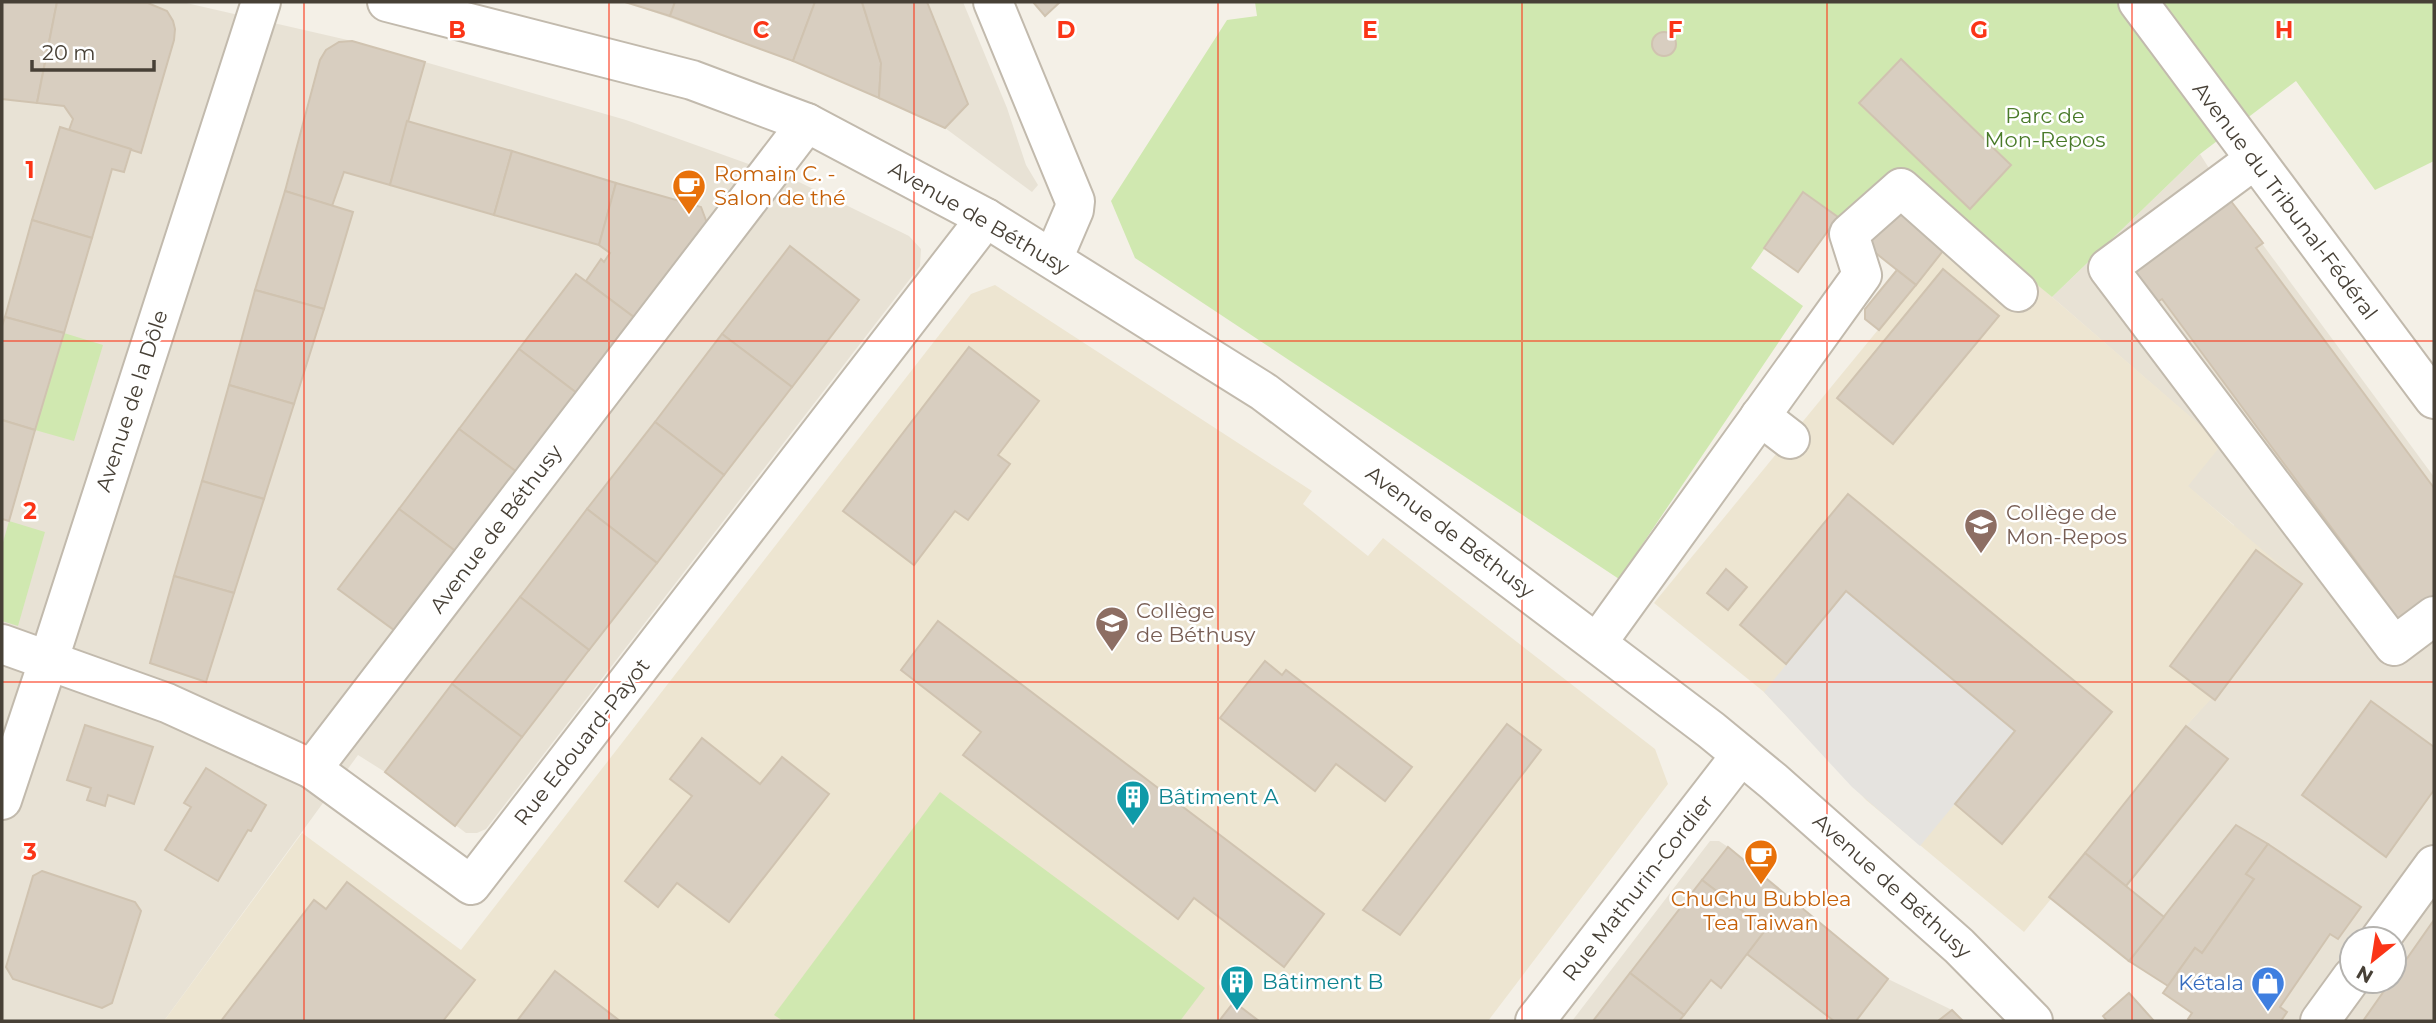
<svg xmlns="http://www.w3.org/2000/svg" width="2436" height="1023" viewBox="0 0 2436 1023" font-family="Montserrat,sans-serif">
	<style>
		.residential { fill: #e8e2d5; fill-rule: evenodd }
		.education { fill: #ede5d1 }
		.green { fill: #d0e8b0 }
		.parking { fill: #e5e3df }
		.building { fill: #d8cec0; stroke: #d0c3b0; stroke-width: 2 }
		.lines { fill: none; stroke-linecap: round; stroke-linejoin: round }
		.minor-casing { stroke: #c2baad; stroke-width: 42 }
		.minor { stroke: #fff; stroke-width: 38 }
		.grid { fill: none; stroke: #fb3517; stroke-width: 2; stroke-opacity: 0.55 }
		.labels { text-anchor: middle; stroke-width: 5; stroke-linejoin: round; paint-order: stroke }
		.park-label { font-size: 21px; fill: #497a29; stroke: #fff }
		.food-label { font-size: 21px; fill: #c56008; stroke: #fff; text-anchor: start }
		.street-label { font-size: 21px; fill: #474036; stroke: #fff }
		.education-label { font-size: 21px; fill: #785e54; stroke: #fff; text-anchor: start }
		.culture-label { font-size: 21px; fill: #0d838f; stroke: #fff; text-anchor: start }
		.shop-label { font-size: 21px; fill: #366cbe; stroke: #fff; text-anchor: end }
		.grid-label { font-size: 23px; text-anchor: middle; font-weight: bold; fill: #fb3517; stroke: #fff; stroke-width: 5; stroke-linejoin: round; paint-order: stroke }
	</style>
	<rect width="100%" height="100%" fill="#f4f0e7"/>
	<!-- residential -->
	<g class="residential">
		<path d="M2,2H182L352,41L626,120L799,182L909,236L921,249L920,266L486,829L477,833H466L385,772L358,755L164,1021H2Z"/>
		<path d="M625,2H963L1007,108L1026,165L1038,185L1032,192L945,128L879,98L793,61Z"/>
		<path d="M2200,154L2224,192L2434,477V1021H2191L2188,1019L2191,1012L2168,986L2129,961L2049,897L2186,726L2212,697L2234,525L2187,486L2221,444L2052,297ZM2352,939H2394V981H2352Z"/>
		<path d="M1710,841H1719L1728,847L1888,979L1952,1010L1963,1021H1572Z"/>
	</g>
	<!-- education -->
	<g class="education">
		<path d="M1964,225L2030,278L2222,444L2188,486L2302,584L2212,698L2186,726L2049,897L2051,899L2024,932L1866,800L1764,692L1654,603Z"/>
		<path d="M995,285L1312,491L1303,504L1368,556L1383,538L1655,749L1668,784L1488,1021H164L302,833L461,950L971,294Z"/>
	</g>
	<!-- green -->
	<g class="green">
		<path d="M1255,2H2434V161L2375,190L2296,81L2200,154L2052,297L1965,225L1863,243L1838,217L1803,193L1751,268L1803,306L1619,579L1135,258L1111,201L1227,20L1257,16Z"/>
		<path d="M64,333L103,345L74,441L35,430Z"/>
		<path d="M9,521L45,532L18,626L2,621V546Z"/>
		<path d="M940,792L1205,988L1180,1021H783L774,1015Z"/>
	</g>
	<!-- parking -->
	<path class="parking" d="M1846,591L2015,731L1920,846L1852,787L1764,692Z"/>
	<!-- building -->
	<g class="building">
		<path d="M2,2H57L37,103L2,99Z"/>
		<path d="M57,2L148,3L167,11L173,21L175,29L174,40L141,153L69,130L73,119L64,106L37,103Z"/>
		<path d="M625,2H675L670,16Z"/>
		<path d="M675,2H815L793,61L670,16Z"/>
		<path d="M815,2H862L881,63L879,98L793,61Z"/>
		<path d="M862,2H927L968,104L945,128L879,98L881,63Z"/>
		<path d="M1033,2H1060L1045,16Z"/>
		<circle cx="1664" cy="44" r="12"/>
		<path d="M352,41L425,62L390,185L344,172L332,206L285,191L320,60L326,50L339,42Z"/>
		<path d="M1901,59L2011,165L1970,209L1859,103Z"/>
		<path d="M407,121L512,151L494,215L390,185Z"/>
		<path d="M60,127L131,149L124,172L112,169L92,238L32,220Z"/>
		<path d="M512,151L616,183L599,245L494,215Z"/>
		<path d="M616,183L701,207L707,223L635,318L586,281L601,259L604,262L610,253L599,245Z"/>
		<path d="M285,191L353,212L324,309L255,290Z"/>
		<path d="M1803,192L1838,217L1798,272L1764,248Z"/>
		<path d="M2224,192L2263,243L2256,248L2434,488V607L2396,634L2370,598L2379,592L2162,299L2153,305L2123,264Z"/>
		<path d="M1898,200L1950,242L1916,285L1863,243Z"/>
		<path d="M32,220L92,238L64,333L5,317Z"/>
		<path d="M790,246L859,300L792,387L722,334Z"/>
		<path d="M1943,269L1999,316L1893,444L1837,398Z"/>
		<path d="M1897,270L1916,285L1879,330L1865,319V309Z"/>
		<path d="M576,274L635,318L578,394L519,349Z"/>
		<path d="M255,290L324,309L294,404L229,385Z"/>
		<path d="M5,317L64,333L35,430L2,420V326Z"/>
		<path d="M722,334L792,387L724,475L655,422Z"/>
		<path d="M969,347L1039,401L998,455L1010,464L968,520L955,511L914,565L843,511Z"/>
		<path d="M519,349L578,394L518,473L459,429Z"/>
		<path d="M229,385L294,404L264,499L202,481Z"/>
		<path d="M2,420L35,430L9,521L2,519Z"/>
		<path d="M655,422L724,475L657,563L587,509Z"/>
		<path d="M459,429L518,473L458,553L399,509Z"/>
		<path d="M202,481L264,499L234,593L174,576Z"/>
		<path d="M1848,494L2112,712L2002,844L1955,804L2015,731L1846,591L1786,664L1740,625Z"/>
		<path d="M399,509L458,553L398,633L338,589Z"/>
		<path d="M587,509L657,563L589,650L520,597Z"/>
		<path d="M2256,550L2302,584L2215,700L2170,666Z"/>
		<path d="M1726,569L1747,587L1728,610L1707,593Z"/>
		<path d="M174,576L234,593L206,682L150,663Z"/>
		<path d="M520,597L589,650L522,737L452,684Z"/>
		<path d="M938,621L1324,914L1284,967L1194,898L1178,919L963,755L981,732L901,670Z"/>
		<path d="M1265,661L1282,675L1286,670L1412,767L1385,801L1336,764L1315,791L1220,718Z"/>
		<path d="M452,684L522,737L455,826L385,772Z"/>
		<path d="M2371,701L2434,747V790L2386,857L2302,795Z"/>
		<path d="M1507,724L1541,750L1400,935L1363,910Z"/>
		<path d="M85,725L153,747L134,804L108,795L105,806L87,800L91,788L67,780Z"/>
		<path d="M2186,726L2228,759L2126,886L2085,853Z"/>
		<path d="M702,738L760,784L782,757L829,794L729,922L677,883L658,907L625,881L692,796L670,779Z"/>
		<path d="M206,768L266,805L251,831L248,830L218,881L165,850L191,807L184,803Z"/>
		<path d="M2236,825L2268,844L2246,874L2254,879L2202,953L2195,948L2168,986L2129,961Z"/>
		<path d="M2268,844L2361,907L2338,939L2330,934L2280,1007L2287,1012L2281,1021H2191L2188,1019L2192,1013L2163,993L2195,948L2202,953L2254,879L2246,874Z"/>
		<path d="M1728,847L1888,979L1856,1021H1834L1747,954L1766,929L1702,880Z"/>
		<path d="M2085,853L2164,917L2129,961L2049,897Z"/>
		<path d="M42,871L135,902L141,911L112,1003L102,1008L13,979L6,967L33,876Z"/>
		<path d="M1702,880L1766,929L1721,988L1711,980L1684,1015L1630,973Z"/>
		<path d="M347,882L475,980L443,1021H221L314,900L326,909Z"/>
		<path d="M2434,920V1021H2363L2391,981H2394V977Z"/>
		<path d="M555,971L620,1021H517Z"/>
		<path d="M1630,973L1684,1015L1679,1021H1593Z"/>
		<path d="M2129,993L2154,1021H2107L2103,1016Z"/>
		<path d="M1234,1002L1259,1021H1219Z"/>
		<path d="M1952,1010L1963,1021H1938Z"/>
	</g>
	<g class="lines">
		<!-- minor casing -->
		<g class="minor-casing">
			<g id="minor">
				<path d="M387,2L692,80L807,123L986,218L1264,392L1711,730L1773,781L1959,946L2033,1021"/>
				<path d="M993,2L1075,201L1074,210L1053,259"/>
				<path d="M2138,2L2434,399"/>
				<path d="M2254,160L2108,268L2394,646L2434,616"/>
				<path d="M1760,416L1790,439"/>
				<path d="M1597,643L1862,275L1849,234L1901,188L2018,292"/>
				<path d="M2,644L167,703L312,769L471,885L986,218"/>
				<path d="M312,769L807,123"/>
				<path d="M2,800L49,659L261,2"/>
				<path d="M2380,939L2434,865"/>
				<path d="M1535,1021L1741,755"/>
				<path d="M2320,1021L2352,977"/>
			</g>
		</g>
		<!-- minor -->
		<use href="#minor" class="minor"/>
	</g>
	<!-- grid -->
	<path class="grid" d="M304,2V1021M609,2V1021M914,2V1021M1218,2V1021M1522,2V1021M1827,2V1021M2132,2V1021M2,341H2434M2,682H2434"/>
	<!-- icons -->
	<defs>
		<g id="cafe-pin" transform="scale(1.75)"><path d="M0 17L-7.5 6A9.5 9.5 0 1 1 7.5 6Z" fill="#e8710a" stroke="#fff"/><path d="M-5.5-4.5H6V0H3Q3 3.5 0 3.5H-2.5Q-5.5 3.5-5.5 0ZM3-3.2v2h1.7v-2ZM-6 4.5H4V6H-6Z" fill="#fff"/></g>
		<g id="school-pin" transform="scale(1.75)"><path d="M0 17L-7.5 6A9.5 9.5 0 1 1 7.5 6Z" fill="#8d6e63" stroke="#fff"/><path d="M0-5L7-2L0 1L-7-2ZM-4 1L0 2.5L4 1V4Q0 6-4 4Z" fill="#fff"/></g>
		<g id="building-pin" transform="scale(1.75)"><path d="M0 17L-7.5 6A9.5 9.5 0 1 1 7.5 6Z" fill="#0f9aa8" stroke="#fff"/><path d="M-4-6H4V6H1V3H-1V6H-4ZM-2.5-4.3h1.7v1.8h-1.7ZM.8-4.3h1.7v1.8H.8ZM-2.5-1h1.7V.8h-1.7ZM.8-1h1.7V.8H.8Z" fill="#fff"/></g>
		<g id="shop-pin" transform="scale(1.75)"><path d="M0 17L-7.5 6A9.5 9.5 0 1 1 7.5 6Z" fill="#3f7fe0" stroke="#fff"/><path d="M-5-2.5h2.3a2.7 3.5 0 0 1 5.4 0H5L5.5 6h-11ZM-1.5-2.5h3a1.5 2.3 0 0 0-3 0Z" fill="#fff"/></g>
	</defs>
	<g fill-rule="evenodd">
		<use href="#cafe-pin" x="689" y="186"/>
		<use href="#school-pin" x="1981" y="525"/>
		<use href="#school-pin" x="1112" y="623"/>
		<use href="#building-pin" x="1133" y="797"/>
		<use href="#cafe-pin" x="1761" y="856"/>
		<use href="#building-pin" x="1237" y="982"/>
		<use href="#shop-pin" x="2268" y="983"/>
	</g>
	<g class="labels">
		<!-- park labels -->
		<g class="park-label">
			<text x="2045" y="123">Parc de<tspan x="2045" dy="24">Mon-Repos</tspan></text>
		</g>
		<!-- food labels -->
		<g class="food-label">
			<text x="714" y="181">Romain C. -<tspan x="714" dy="24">Salon de thé</tspan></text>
			<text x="1761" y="906" text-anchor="middle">ChuChu Bubblea<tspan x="1761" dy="24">Tea Taiwan</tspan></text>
		</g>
		<!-- street labels -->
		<g class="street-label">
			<text transform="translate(2285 201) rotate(53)" y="7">Avenue du Tribunal-Fédéral</text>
			<text transform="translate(979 218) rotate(30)" y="7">Avenue de Béthusy</text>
			<text transform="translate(132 401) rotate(-72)" y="7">Avenue de la Dôle</text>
			<text transform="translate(496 529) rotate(-53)" y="7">Avenue de Béthusy</text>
			<text transform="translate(1450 532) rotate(37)" y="7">Avenue de Béthusy</text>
			<text transform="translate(582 742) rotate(-52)" y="7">Rue Edouard-Payot</text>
			<text transform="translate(1892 886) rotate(42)" y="7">Avenue de Béthusy</text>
			<text transform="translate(1638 888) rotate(-52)" y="7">Rue Mathurin-Cordier</text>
		</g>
		<!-- education labels -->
		<g class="education-label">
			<text x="2006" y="520">Collège de<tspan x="2006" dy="24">Mon-Repos</tspan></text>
			<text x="1136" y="618">Collège<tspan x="1136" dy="24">de Béthusy</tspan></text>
		</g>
		<!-- culture labels -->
		<g class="culture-label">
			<text x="1158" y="804">Bâtiment A</text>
			<text x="1262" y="989">Bâtiment B</text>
		</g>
		<!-- shop labels -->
		<g class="shop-label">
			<text x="2244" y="990">Kétala</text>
		</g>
	</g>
	<g class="grid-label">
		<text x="457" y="38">B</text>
		<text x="761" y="38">C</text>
		<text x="1066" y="38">D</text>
		<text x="1370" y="38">E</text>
		<text x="1675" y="38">F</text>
		<text x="1979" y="38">G</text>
		<text x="2284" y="38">H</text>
		<text x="30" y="178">1</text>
		<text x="30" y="519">2</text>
		<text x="30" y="860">3</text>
	</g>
	<!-- border -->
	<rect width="2436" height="1023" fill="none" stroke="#474036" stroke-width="7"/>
	<!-- north arrow -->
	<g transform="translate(2373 960) rotate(210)"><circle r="33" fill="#ffffff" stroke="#b5b3af" stroke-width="2"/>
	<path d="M0-5L12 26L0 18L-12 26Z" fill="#fb3517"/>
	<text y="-10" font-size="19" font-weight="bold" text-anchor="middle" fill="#474036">N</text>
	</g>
	<!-- scale -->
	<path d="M32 60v10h122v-10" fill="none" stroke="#474036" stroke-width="3.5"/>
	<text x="42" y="60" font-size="21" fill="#474036" stroke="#ffffff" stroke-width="5" paint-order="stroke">20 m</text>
</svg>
